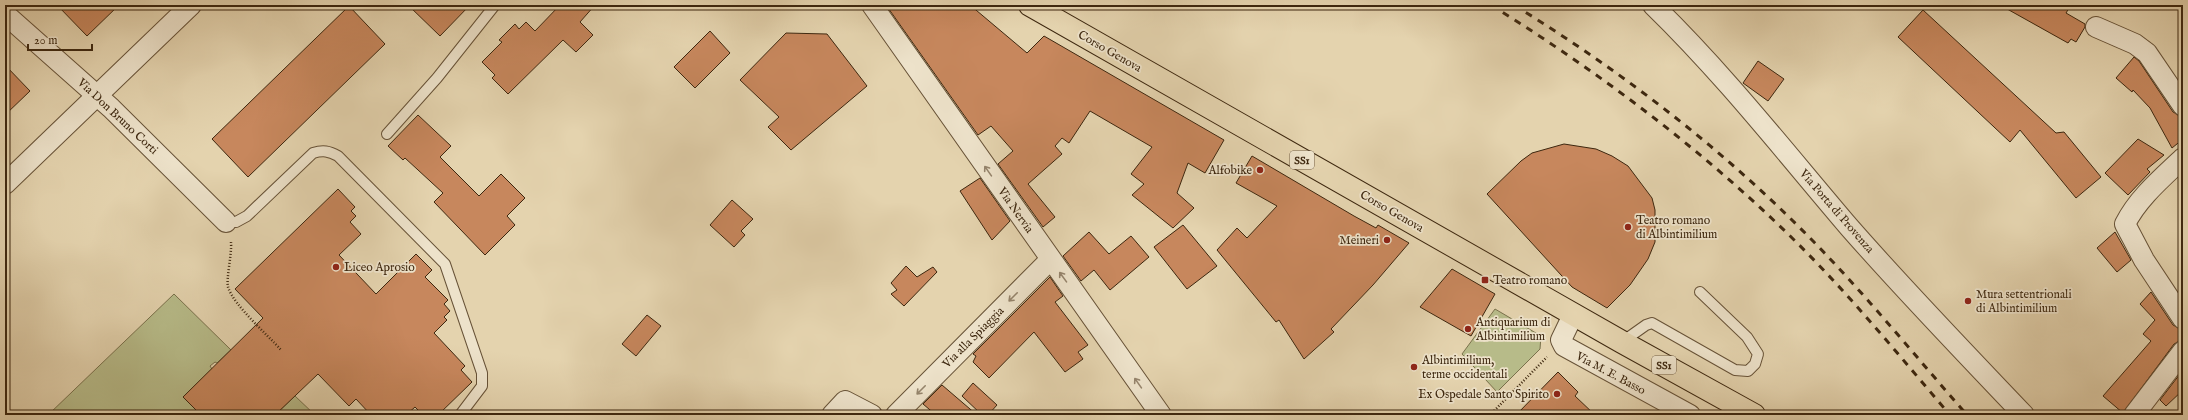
<svg xmlns="http://www.w3.org/2000/svg" width="2188" height="420" viewBox="0 0 2188 420" font-family="'IM FELL English',serif">
	<style>
		.green { fill: #b7bb89; stroke: #7a714c }
		.building { fill: #c7875d; stroke: #3d270f }
		.lines { fill: none; stroke-linecap: round; stroke-linejoin: round }
		.service-casing { stroke: #675237; stroke-width: 12 }
		.minor-casing { stroke: #675237; stroke-width: 22 }
		.primary-casing { stroke: #3d270f; stroke-width: 24 }
		.path { stroke: #3d270f; stroke-width: 2.5; stroke-dasharray: 1 2; stroke-linecap: butt }
		.service { stroke: #ede2ca; stroke-width: 10 }
		.minor { stroke: #ede2ca; stroke-width: 20 }
		.primary { stroke: #e4d3ae; stroke-width: 22 }
		.rail { stroke: #3d270f; stroke-width: 3; stroke-dasharray: 7 7; stroke-linecap: butt }
		.oneway { stroke: #95846c }
		.poi-dot { fill: #8f2418; stroke: #ede2ca; stroke-width: 1.5 }
		.labels { text-anchor: middle; stroke-width: 3.5; stroke-linejoin: round; paint-order: stroke }
		.shield { fill: #ede2ca; stroke: #725f47; stroke-width: 1 }
		.shield-label { font-size: 11px; font-weight: bold; fill: #3d270f }
		.street-label { font-size: 12px; fill: #3d270f; stroke: #ede2ca }
		.poi-label { font-size: 12px; fill: #3d270f; stroke: #ede2ca; text-anchor: start }
	</style>
	<rect width="100%" height="100%" fill="#e4d3ae"/>
	<filter id="stains"><feTurbulence type="fractalNoise" baseFrequency=".005" numOctaves="4"/><feColorMatrix values="0 0 0 0 .2 0 0 0 0 .09 0 0 0 0 .02 0 0 0 .5 -.17"/></filter>
	<radialGradient id="worn" r=".72"><stop offset=".6" stop-color="#630" stop-opacity="0"/><stop offset="1" stop-color="#630" stop-opacity=".3"/></radialGradient>
	<!-- green -->
	<g class="green">
		<path d="M174,294L231,350L217,363L215,362L210,366L212,369L183,397L201,415H48Z"/>
		<path d="M1495,309L1541,336L1540,349L1497,392L1462,354Z"/>
		<path d="M295,396L315,415H275Z"/>
	</g>
	<!-- building -->
	<g class="building">
		<path d="M57,5H119L87,36Z"/>
		<path d="M408,5H470L440,36Z"/>
		<path d="M560,5H595L580,22L593,35L576,52L563,40L508,94L492,78L495,75L482,62L502,42L499,40L515,24L519,29L526,22L535,31Z"/>
		<path d="M886,5H970L1027,53L1044,36L1224,140L1205,173L1188,163L1177,193L1194,208L1173,228L1132,195L1144,184L1131,174L1152,147L1090,111L1069,143L1062,138L1055,146L1062,154L1028,184L1055,217L1043,227L998,164L1013,151L991,126L978,135Z"/>
		<path d="M2000,5H2071L2066,13L2085,24V27L2076,42L2071,39L2068,43Z"/>
		<path d="M349,6L385,44L248,177L212,139Z"/>
		<path d="M1923,10L2056,133L2064,132L2101,177L2076,198L2020,130L2010,142L1898,37Z"/>
		<path d="M710,31L730,53L695,88L674,67Z"/>
		<path d="M786,33L827,34L867,86L791,150L768,127L779,117L740,80Z"/>
		<path d="M2134,57L2139,61L2173,112L2183,117V139L2172,148L2150,108L2133,90L2132,92L2116,78Z"/>
		<path d="M1758,61L1784,79L1768,101L1743,83Z"/>
		<path d="M5,65L30,91L5,115Z"/>
		<path d="M418,115L451,146L440,157L479,196L501,174L525,198L507,216L515,225L485,255L434,202L443,193L405,158L403,160L388,146Z"/>
		<path d="M2138,139L2164,155L2147,169L2150,172L2128,195L2105,173Z"/>
		<path d="M1564,144L1596,149L1612,156L1628,166L1652,198L1655,210V242L1648,259L1630,285L1607,308L1572,287L1487,194L1521,161L1532,153Z"/>
		<path d="M1252,156L1354,216L1376,228L1378,225L1409,243L1373,285L1331,329L1334,332L1304,359L1279,320L1276,322L1217,250L1237,228L1247,238L1277,206L1236,183Z"/>
		<path d="M980,178L1010,221L992,240L960,191Z"/>
		<path d="M338,189L355,207L351,211L356,216L350,222L361,234L339,255L376,294L416,254L432,270L425,277L448,300L444,304L450,311L444,317L447,320L434,333L465,366L461,370L472,382L438,415H423L415,407L406,415H371L356,399L349,406L318,374L275,415H201L183,397L263,318L235,289Z"/>
		<path d="M732,200L753,219L741,231L745,235L734,247L710,225Z"/>
		<path d="M1183,225L1217,266L1187,289L1154,247Z"/>
		<path d="M1089,232L1109,254L1131,236L1149,257L1110,290L1094,270L1081,281L1063,256Z"/>
		<path d="M2115,232L2131,260L2117,272L2097,248Z"/>
		<path d="M906,266L917,277L933,267L937,272L904,306L891,294L897,290L891,283Z"/>
		<path d="M1452,269L1495,294L1471,336L1420,307Z"/>
		<path d="M1050,277L1063,296L1055,302L1088,345L1078,352L1083,359L1065,372L1034,332L989,378L973,362L976,356L973,354Z"/>
		<path d="M2151,292L2173,325L2183,330V340L2174,344L2123,413L2103,396L2151,341L2143,334L2155,320L2140,304Z"/>
		<path d="M647,315L661,326L636,356L622,344Z"/>
		<path d="M2183,370V390L2166,406L2160,400Z"/>
		<path d="M1558,372L1578,392L1575,396L1595,415H1516Z"/>
		<path d="M973,383L997,405L988,415H982L962,396Z"/>
		<path d="M942,385L977,415H936L923,404Z"/>
	</g>
	<g class="lines">
		<!-- service casing -->
		<g class="service-casing">
			<g id="service">
				<path d="M387,134L437,78L495,5"/>
				<path d="M226,222H236L247,216L313,153C323,150 329,151 338,156L445,264L482,373V386L460,415"/>
				<path d="M1622,342L1646,325L1652,323L1735,370L1748,371L1755,364L1758,354L1747,337L1700,292"/>
			</g>
		</g>
		<!-- minor casing -->
		<g class="minor-casing">
			<g id="minor">
				<path d="M872,5L1161,415"/>
				<path d="M1653,5C1724,74 1785,152 1849,227C1905,291 1965,353 2024,415"/>
				<path d="M5,14L111,108L226,222"/>
				<path d="M2096,27L2135,44L2147,53L2183,106"/>
				<path d="M2183,158C2162,178 2138,198 2125,224L2144,260L2183,319"/>
				<path d="M5,184L191,5"/>
				<path d="M1573,315L1561,340L1564,346L1690,415"/>
				<path d="M832,415L845,401L872,415"/>
				<path d="M896,415L1050,260"/>
				<path d="M2134,415L2183,351"/>
			</g>
		</g>
		<!-- primary casing -->
		<g class="primary-casing">
			<path id="primary" d="M1030,5L1622,342L1754,415"/>
		</g>
		<!-- path -->
		<g class="path">
			<path d="M231,242C232,254 226,279 228,287C234,306 268,335 281,350"/>
			<path d="M1490,415L1547,357"/>
		</g>
		<!-- service -->
		<use href="#service" class="service"/>
		<!-- minor -->
		<use href="#minor" class="minor"/>
		<!-- primary -->
		<use href="#primary" class="primary"/>
		<!-- rail -->
		<g class="rail">
			<path d="M1491,5C1597,71 1696,145 1786,232C1845,289 1897,353 1950,415"/>
			<path d="M1514,5C1616,68 1711,140 1796,224C1857,284 1911,351 1967,415"/>
		</g>
	</g>
	<!-- one-way arrows -->
	<defs><path id="oneway-shaft" d="M-6 0H5M1.5-3L5.5 0L1.5 3" fill="none" stroke-width="1.6" stroke-linecap="round" stroke-linejoin="round"/></defs>
	<g class="oneway">
		<use href="#oneway-shaft" transform="translate(988 171) rotate(-125)"/>
		<use href="#oneway-shaft" transform="translate(1063 277) rotate(-126)"/>
		<use href="#oneway-shaft" transform="translate(1013 297) rotate(135)"/>
		<use href="#oneway-shaft" transform="translate(1138 383) rotate(-125)"/>
		<use href="#oneway-shaft" transform="translate(921 390) rotate(135)"/>
	</g>
	<!-- markers -->
	<g class="poi-dot">
		<circle cx="1260" cy="170" r="4"/>
		<circle cx="1628" cy="227" r="4"/>
		<circle cx="1387" cy="240" r="4"/>
		<circle cx="336" cy="267" r="4"/>
		<rect x="1481" y="276" width="8" height="8" rx="2"/>
		<circle cx="1968" cy="301" r="4"/>
		<circle cx="1468" cy="329" r="4"/>
		<circle cx="1414" cy="367" r="4"/>
		<circle cx="1557" cy="394" r="4"/>
	</g>
	<g class="labels">
		<!-- shield labels -->
		<g class="shield">
			<rect x="1290" y="151" width="24" height="18" rx="3"/>
			<rect x="1652" y="356" width="24" height="18" rx="3"/>
		</g>
		<g class="shield-label">
			<text x="1302" y="164">SS1</text>
			<text x="1664" y="369">SS1</text>
		</g>
		<!-- street labels -->
		<g class="street-label">
			<text transform="translate(1110 51) rotate(30)" y="4">Corso Genova</text>
			<text transform="translate(118 116) rotate(43)" y="4">Via Don Bruno Corti</text>
			<text transform="translate(1016 210) rotate(55)" y="4">Via Nervia</text>
			<text transform="translate(1392 211) rotate(30)" y="4">Corso Genova</text>
			<text transform="translate(1837 211) rotate(49)" y="4">Via Porta di Provenza</text>
			<text transform="translate(973 337) rotate(-45)" y="4">Via alla Spiaggia</text>
			<text transform="translate(1611 373) rotate(28)" y="4">Via M. E. Basso</text>
		</g>
		<!-- poi labels -->
		<g class="poi-label">
			<text x="1252" y="174" text-anchor="end">Alfobike</text>
			<text x="1636" y="224">Teatro romano<tspan x="1636" dy="14">di Albintimilium</tspan></text>
			<text x="1379" y="244" text-anchor="end">Meineri</text>
			<text x="344" y="271">Liceo Aprosio</text>
			<text x="1493" y="284">Teatro romano</text>
			<text x="1976" y="298">Mura settentrionali<tspan x="1976" dy="14">di Albintimilium</tspan></text>
			<text x="1476" y="326">Antiquarium di<tspan x="1476" dy="14">Albintimilium</tspan></text>
			<text x="1422" y="364">Albintimilium,<tspan x="1422" dy="14">terme occidentali</tspan></text>
			<text x="1549" y="398" text-anchor="end">Ex Ospedale Santo Spirito</text>
		</g>
	</g>
	<!-- margin -->
	<rect width="2188" height="420" fill="none" stroke="#e4d3ae" stroke-width="20"/>
	<rect x="6" y="6" width="2176" height="408" fill="none" stroke="#3d270f" stroke-width="2"/>
	<rect x="10" y="10" width="2168" height="400" fill="none" stroke="#3d270f"/>
	<!-- scale -->
	<path d="M28 44v6h64v-6" fill="none" stroke="#3d270f" stroke-width="2"/>
	<text x="34" y="44" font-size="12" fill="#3d270f" stroke="#ede2ca" stroke-width="3" paint-order="stroke">20 m</text>
	<rect width="100%" height="100%" filter="url(#stains)"/>
	<rect width="100%" height="100%" fill="url(#worn)"/>
</svg>
